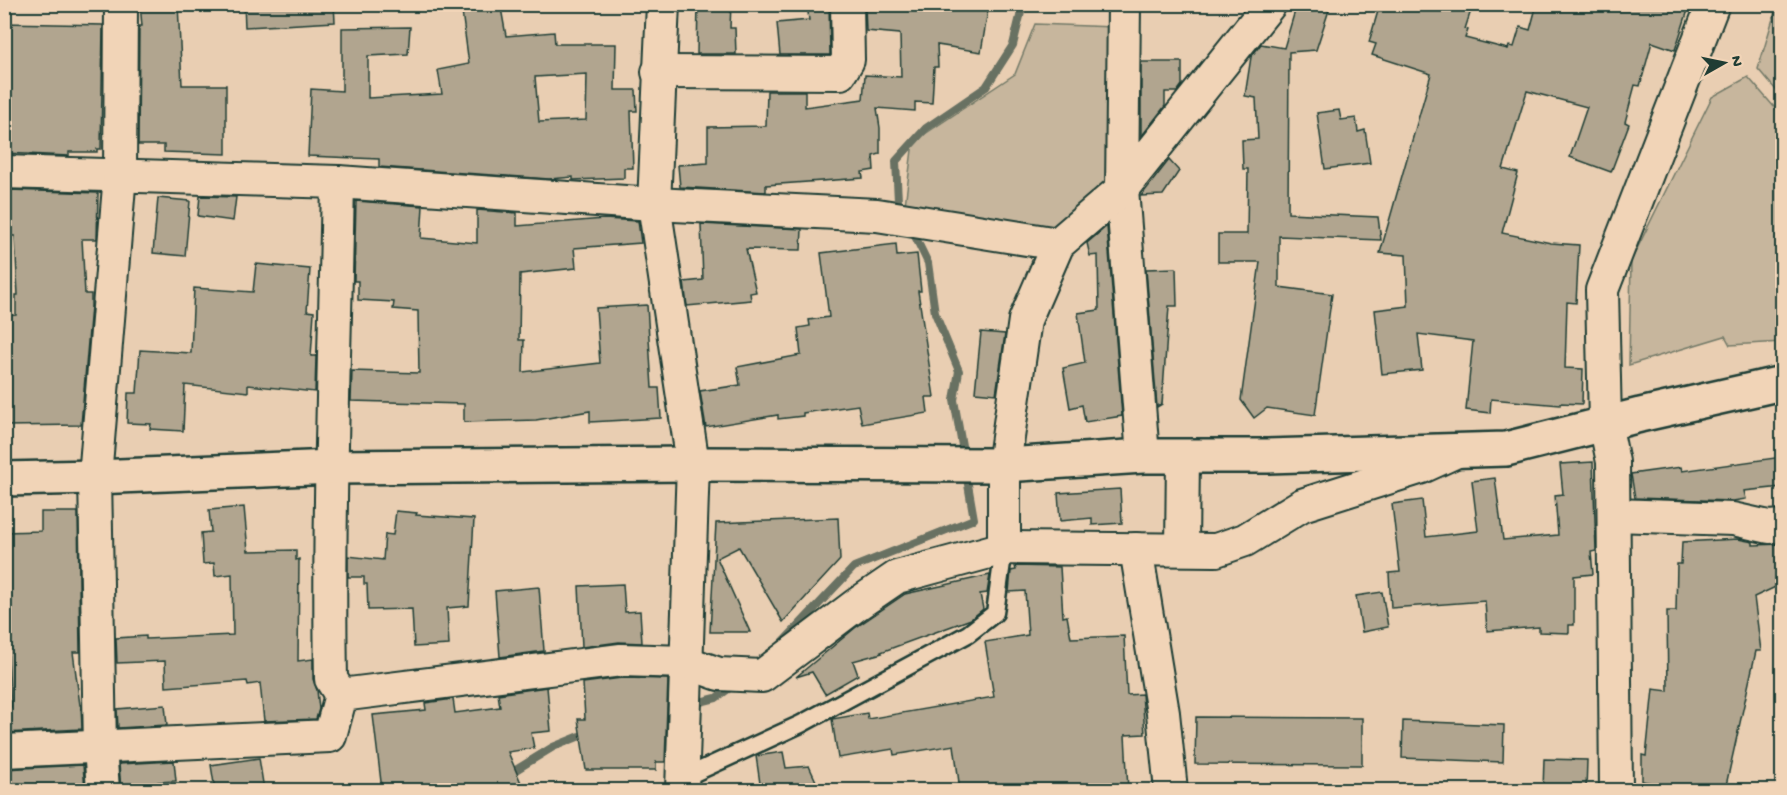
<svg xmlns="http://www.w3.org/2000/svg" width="1787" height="795" viewBox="0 0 1787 795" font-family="'Gochi Hand',sans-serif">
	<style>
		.green { fill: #c7b69d; stroke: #737a68; stroke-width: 1.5 }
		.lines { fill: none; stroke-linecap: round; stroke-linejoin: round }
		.stream { stroke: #687162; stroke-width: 8 }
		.building { fill: #b1a58f; stroke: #1f3d34; stroke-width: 1.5; fill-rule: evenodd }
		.lane-casing { stroke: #1f3d34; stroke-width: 21 }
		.street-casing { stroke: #1f3d34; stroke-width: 36 }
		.secondary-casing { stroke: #1f3d34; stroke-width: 38 }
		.lane { stroke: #f1d4b7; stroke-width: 16 }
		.street { stroke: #f1d4b7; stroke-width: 32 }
		.secondary { stroke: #f1d4b7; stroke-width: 33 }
	</style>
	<rect width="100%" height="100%" fill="#e9ceb2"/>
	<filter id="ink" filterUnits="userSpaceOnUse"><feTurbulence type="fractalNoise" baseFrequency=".0167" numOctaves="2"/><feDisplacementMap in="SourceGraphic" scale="12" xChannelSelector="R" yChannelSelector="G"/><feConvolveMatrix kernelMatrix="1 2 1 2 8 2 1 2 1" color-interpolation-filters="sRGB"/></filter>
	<g filter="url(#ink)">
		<!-- green -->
		<g class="green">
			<path d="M1777,5H1782V97L1758,69Z"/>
			<path d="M1035,24L1114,27V187L1056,236L904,213L913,142L1015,74Z"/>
			<path d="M1748,77L1782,116V342L1730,345L1725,336L1629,365L1631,261L1712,97Z"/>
		</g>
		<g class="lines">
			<!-- stream -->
			<g class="stream">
				<path d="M903,211L898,201L896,161L926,128L986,87L1013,45L1023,4"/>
				<path d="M911,228L928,263L935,313L959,371L954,400L964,457"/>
				<path d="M780,645L854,567L974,519L966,473"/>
				<path d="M692,704L716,698L734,685"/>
				<path d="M506,776L553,747L590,732"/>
			</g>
		</g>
		<!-- building -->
		<g class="building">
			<path d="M140,4H178L182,85H226V154L164,152V145H138L139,26H142Z"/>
			<path d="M244,4H334L335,22L245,27Z"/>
			<path d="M461,4H492L493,9L501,8L506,36L554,32L555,44H616L615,90H636L637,111H631L633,168H624V178L573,180V177L549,179L379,167V159L308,156L311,89L342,91V28L410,27L408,54L368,56V98L442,94L438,70L469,64ZM587,74L586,120L539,122L535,77Z"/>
			<path d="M698,4H731L730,28H735L736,54H697Z"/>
			<path d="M807,4H829L830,55H780L777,23L809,20Z"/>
			<path d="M865,4H989L981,52L937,45L938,67H934L932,103L915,102V111L877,108L880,128V154L873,156L874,170L862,172L863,178L766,185V192L680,187L678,165L708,163V127L766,126L767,91H805V107L863,99L865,75L901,77L900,34L866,31Z"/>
			<path d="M1297,4H1331L1316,50L1289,52L1288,213L1378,217L1381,240L1279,236V287L1332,294L1315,415L1267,408L1254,418L1241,400L1260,262H1218V234H1247L1248,169H1243L1242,140L1258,139L1256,98L1245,96L1251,57L1261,44L1284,48Z"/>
			<path d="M1380,4H1473L1465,29L1468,30L1465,38L1508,49L1509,46L1514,47L1520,27L1530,30L1537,4H1690L1675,50L1652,42L1640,86L1635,85L1625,122L1629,124L1611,172L1570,157L1587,107L1527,91L1503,169L1518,173L1502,233L1551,243L1579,245L1576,303L1567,302L1565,368L1583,369L1582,404L1560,403V405L1491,399L1490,413L1466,410L1473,341L1418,334L1422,370L1382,374L1375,310L1408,306L1406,255L1380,253L1431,74L1372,55L1376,44L1369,42Z"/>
			<path d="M4,23L103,25L101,149H97V152H69V156L4,153Z"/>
			<path d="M1141,62H1182V85L1177,92H1165V106L1141,137Z"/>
			<path d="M1339,110L1341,120L1356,118L1358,132L1365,130L1370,163L1325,169L1317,113Z"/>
			<path d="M1169,160L1179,171L1163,195L1141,196Z"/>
			<path d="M9,190L98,193L97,239H82L85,294H91V306L81,425L4,426V316L16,315V295H18L15,236H10Z"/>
			<path d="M200,196L236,197L233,221L198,216Z"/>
			<path d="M158,198L190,201L185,256L153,253Z"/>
			<path d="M356,201L423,206L421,238L477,243V210L517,213V226L604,219L638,221L641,243L574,248L576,268L520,274L519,340H524L523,372L600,363L596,308L647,305L652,388H659L661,418L590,422V411L536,420L464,422V404L351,401L352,371L419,373L418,311L393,309L394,302L358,300V281H354Z"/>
			<path d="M701,224L802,229L801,250L746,249L756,292L750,293L751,300L687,306L684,282L703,280Z"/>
			<path d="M1107,226L1122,416L1085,422L1082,405L1070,408L1063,368L1085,363L1078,313L1099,310L1098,255L1090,256L1087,243Z"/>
			<path d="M896,244L897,256L917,254L921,291H918L934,397H926L928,413L862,424L858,405L803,413V416L778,419V415L706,427L700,391L740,385L737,367L801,355L798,328L810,326L809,320L829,317L821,253Z"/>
			<path d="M256,264L310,269L307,311L314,312L311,356H316L315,392L248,385V392L185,385L183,431L150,429L151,424L127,423L128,393H137L140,350L191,353L194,288L253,292Z"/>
			<path d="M1176,268L1177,306H1169L1162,404L1157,407L1146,269Z"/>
			<path d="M981,332L1005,334L996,394L975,392Z"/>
			<path d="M1782,457V487L1744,491L1746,499L1733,501L1635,498L1631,474L1681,467L1682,471Z"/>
			<path d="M1593,462L1596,551L1591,552L1593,574L1574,576V625H1569V633L1539,632V627L1487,631L1485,601L1391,608L1389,573L1400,572L1392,504L1422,500L1426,537L1478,531L1472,481L1495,478L1503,540L1558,535L1555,495L1563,494L1560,464Z"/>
			<path d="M1120,489L1122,523L1092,525V518L1060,521L1058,493Z"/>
			<path d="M244,507L248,551L296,550V560L299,559L298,661L313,659V679L317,690L319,709L316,719L264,721L260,683L248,685L247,681L166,687L165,661L117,663L116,638L146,636V639L233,635L232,574L215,576L214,563L203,564L201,533L211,532L209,510Z"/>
			<path d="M396,511L417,513L416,515L474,519L469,606L447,608L449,645L414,647L412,609L368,610L367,584H364V577H348V556L383,560L385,534L393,535Z"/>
			<path d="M41,512H78L80,652H73L80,705H81L82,729L4,733V707H11L4,592V532L41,531Z"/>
			<path d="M838,518L840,560L783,622L739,547L717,558L750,632H710L716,523Z"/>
			<path d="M1738,539L1753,542V545L1782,544V584L1754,597L1761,651H1756L1725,790H1686L1642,781V755L1646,756L1653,689L1668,691L1667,611H1676L1677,564H1681L1682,542Z"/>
			<path d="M1015,566L1060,567L1063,617L1067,616L1071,638L1124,636L1127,695L1142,694L1145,734L1125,735L1128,790H960L954,745L894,755L893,749L838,758L832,719L867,713L868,719L994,697L985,642L1028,635L1025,591L1009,592L1011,571L1016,570Z"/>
			<path d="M990,575L987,593L980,594L983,609L971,619L881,652L882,653L853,661L858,675L825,694L812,672L796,677L855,628L905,594Z"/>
			<path d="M623,584L625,612L640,611L642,643L619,642L582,647L579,586Z"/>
			<path d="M539,587L544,651L500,657L495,591Z"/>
			<path d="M1382,592L1388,627L1362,632L1356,596Z"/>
			<path d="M622,678L668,679L665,762H656V770H586L578,719H585L583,683Z"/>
			<path d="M547,687L551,731L531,733L534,748L508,752L524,790H382L373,715L426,710L425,703L453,699L455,713L500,707L498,694Z"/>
			<path d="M165,705L167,725L118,728L117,709Z"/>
			<path d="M1196,717L1362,718V765L1195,764Z"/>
			<path d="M1403,721L1504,725L1503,762L1402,758Z"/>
			<path d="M783,752L786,768L809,766L820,790H761L756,756Z"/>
			<path d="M259,758L264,790H215L211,765Z"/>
			<path d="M1544,759L1587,760L1586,790H1543Z"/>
			<path d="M174,761L176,781L158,782L159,790H121L119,764Z"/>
			<path d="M83,765L85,790H4V769Z"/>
		</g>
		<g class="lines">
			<!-- lane casing -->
			<g class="lane-casing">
				<path id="lane" d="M681,779L801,724L968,634L995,613L1004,548"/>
			</g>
			<!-- street casing -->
			<g class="street-casing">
				<g id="street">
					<path d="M663,4L654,204L693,464L682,790"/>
					<path d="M1124,4L1122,189L1143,456"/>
					<path d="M658,72L840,73L848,60L847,4"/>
					<path d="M4,172L338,182L654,204L877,215L1058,244"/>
					<path d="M338,182C335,348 328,513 331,679L341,695"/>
					<path d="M1614,515L1733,519L1769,527L1782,526"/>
					<path d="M1004,548V465L1025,320L1058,244L1122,189L1270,4"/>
					<path d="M1136,549L1163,713L1171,790"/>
					<path d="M1182,549L1183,456"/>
					<path d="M4,751L330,736L341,695L621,660L685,662L719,674L762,676L856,605L897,577L1004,548L1216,550L1245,540L1302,505L1422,467L1457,451"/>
					<path d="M103,790L100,747L95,477L120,174L121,4"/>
					<path d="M1616,790L1613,462L1605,423L1602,290L1713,4"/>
				</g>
			</g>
			<!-- secondary casing -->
			<g class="secondary-casing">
				<path id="secondary" d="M4,479L95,477L333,467L693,464L1004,465L1143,456H1267L1506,449L1640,415L1782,383"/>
			</g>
			<!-- lane -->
			<use href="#lane" class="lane"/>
			<!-- street -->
			<use href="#street" class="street"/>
			<!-- secondary -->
			<use href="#secondary" class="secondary"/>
		</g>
	</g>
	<!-- margin -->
	<rect width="1787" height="795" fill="none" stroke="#f1d4b7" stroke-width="24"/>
	<rect x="12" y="12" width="1763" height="771" fill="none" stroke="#1f3d34" stroke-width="2" filter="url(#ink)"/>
	<!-- north arrow -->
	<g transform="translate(1724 63) rotate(81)" stroke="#f1d4b7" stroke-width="4.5" paint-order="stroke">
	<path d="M0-4.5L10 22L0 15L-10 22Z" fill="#1f3d34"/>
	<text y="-9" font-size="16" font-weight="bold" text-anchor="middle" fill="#1f3d34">N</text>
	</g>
</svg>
